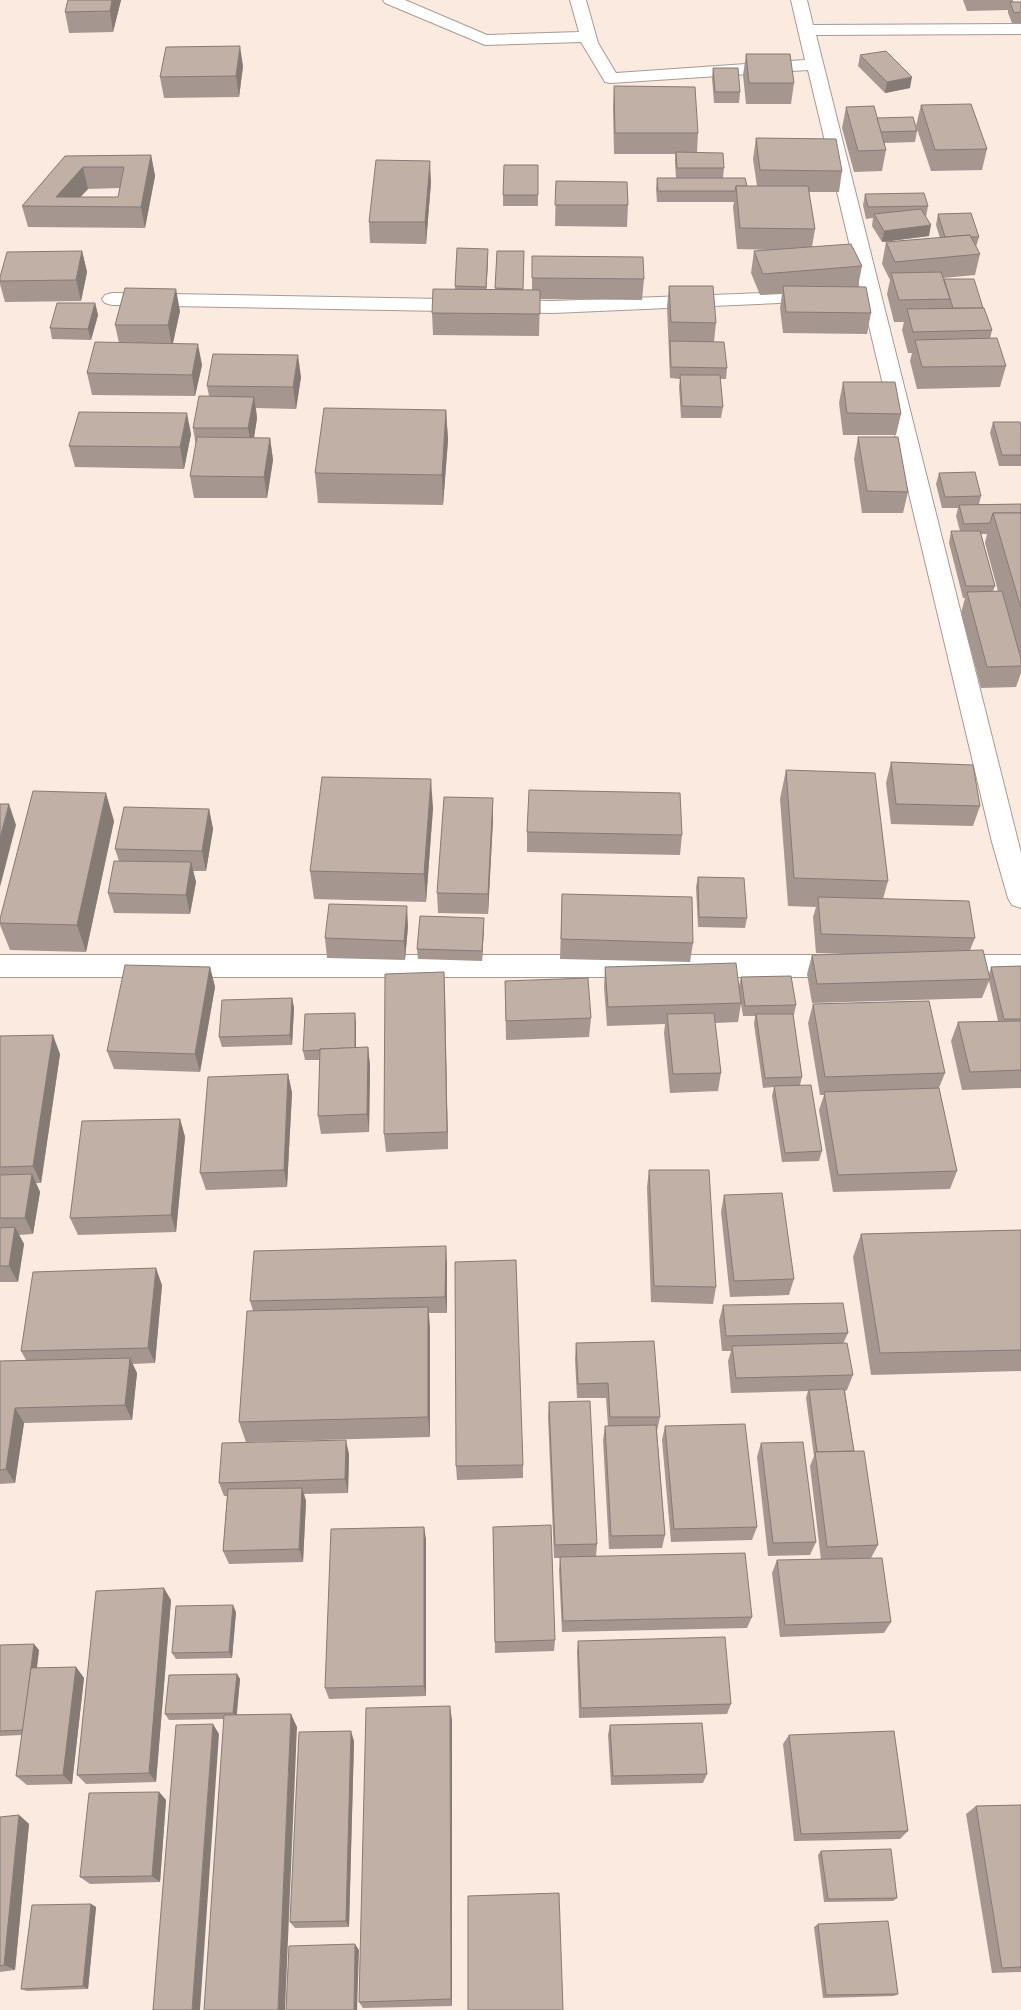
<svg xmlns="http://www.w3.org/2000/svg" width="1021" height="2010" viewBox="0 0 1021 2010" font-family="'PT Serif',serif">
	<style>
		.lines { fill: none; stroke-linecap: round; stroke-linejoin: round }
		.street-casing { stroke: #aa9a90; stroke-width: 2 }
		.street { fill: #fff; fill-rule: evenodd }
		.wall { fill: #a5978f; fill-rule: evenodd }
		.shaded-wall { fill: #867b74 }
		.building { fill: #c0b0a6; stroke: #867b74; fill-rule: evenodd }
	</style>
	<rect width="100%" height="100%" fill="#faeadf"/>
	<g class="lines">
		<!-- street casing -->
		<g class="street-casing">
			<g id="street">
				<path d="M383,0H405L487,35L579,32L570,0H586L598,43L616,73L805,60L791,0H807L813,25L1021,24V34L816,35L1021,853V908L1012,905L1008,898L992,842L808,70L611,83L605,82L581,42L485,45L385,3Z"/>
				<path d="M818,291L825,293L828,297L825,301L553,313L112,305L105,303L102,299L105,295L112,293L553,301Z"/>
				<path d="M0,955H846L856,958L860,966L856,974L846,977H0Z"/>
				<path d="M949,955H1021V977H949L939,974L935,966L939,958Z"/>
			</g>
		</g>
		<!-- street -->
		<use href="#street" class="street"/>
	</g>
	<!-- wall -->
	<g class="wall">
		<path d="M68,0H121L113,32L69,33L65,12Z"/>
		<path d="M963,0H1013V2H1021V23H1012L1008,13V10L967,11Z"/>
		<path d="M746,54L794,83L791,104H746L743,75Z"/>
		<path d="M860,55L910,88L885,93L858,66Z"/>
		<path d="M243,66L239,97L164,98L160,77Z"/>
		<path d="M713,68L740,92L739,103H714L712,78Z"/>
		<path d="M614,86L698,133L697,153L724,168L723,178L747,186H757L753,159L756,138L842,171L839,192H809L815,229L812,247L862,266L858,287L871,313L867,334L783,333L780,308L782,294L760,295L751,273L754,251L774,250L737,249L733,207L734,202H657L656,189L657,178H676L675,163V154H614L613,107Z"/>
		<path d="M921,105L987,149L982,170L931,171L916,126Z"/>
		<path d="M846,107L917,131L915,142L884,143L886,150L882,171L854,172L842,128Z"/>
		<path d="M151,155L155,176L145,228L28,227L22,206L65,156ZM120,188L118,197H80L88,189Z"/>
		<path d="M538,165V206H503V195Z"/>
		<path d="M556,181L628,205L627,227L555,226Z"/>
		<path d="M431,182L426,244L370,243L369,222Z"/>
		<path d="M865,194L928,206L926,217L929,236L882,242L872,226L873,218L866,219L863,205Z"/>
		<path d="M938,214L979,237L976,247L980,254L975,275L943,278L944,280L983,308L992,330L990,339L1006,366L1000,387L917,389L910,361L912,353H908L902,330L904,322H894L887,294L890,280L882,264L886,242L940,238L936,225Z"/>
		<path d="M82,251L87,272L81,301L5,302L0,284V277Z"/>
		<path d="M497,251H524L523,290H532V256L644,279L642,300L540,299L539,336L433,335L432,313L455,290V286L488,260L486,290H495Z"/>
		<path d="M669,286L716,323L714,342L727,368L726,379H720L723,407L721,418H681L679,386L680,379L670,378L667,307Z"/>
		<path d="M95,303L98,315L91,340L52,339L50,328Z"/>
		<path d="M180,311L173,343L202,365L195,396L92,395L87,373L119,343L115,325Z"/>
		<path d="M301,377L296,409L256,408L257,418L254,438H270L273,460L267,498H194L190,476L196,446L193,428L209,396L207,386Z"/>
		<path d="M843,382L901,414L896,435H843L839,403Z"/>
		<path d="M446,410L448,440L443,505L318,503L315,473Z"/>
		<path d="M993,422L1021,426V466H999L990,433Z"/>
		<path d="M191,434L184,469L75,467L69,446Z"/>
		<path d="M858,437L908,492L903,513H862L854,459Z"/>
		<path d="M939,473L981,496L979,504H1021V673L1016,687L981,688L961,613L965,598H963L949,543L951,531H960L956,516L958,508H942L936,484ZM981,534H987L985,543L998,591H993L995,586Z"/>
		<path d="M891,762L980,806L973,826L891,824L886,783Z"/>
		<path d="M786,770L888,881L883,899L975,938L970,950L989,974L991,967L1021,966V1088L962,1090L951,1041L958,1022L998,1021L989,981L982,998L812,1003L807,974L812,955L847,954L816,953L813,917L816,907L788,906L780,799Z"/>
		<path d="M493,798V819L488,914L438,913L437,893Z"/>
		<path d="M433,808L426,902L314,899L310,871Z"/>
		<path d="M209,809L213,829L206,871H193L196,882L190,914L114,913L108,893L119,861L115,849Z"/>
		<path d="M114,821L86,952L10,950L0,925V919Z"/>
		<path d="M527,832L682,835L680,855L527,852Z"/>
		<path d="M698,877L747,918L745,928L698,927L696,887Z"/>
		<path d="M562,894L693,943L690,962L560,959Z"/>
		<path d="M408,926L405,960L327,958L325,938Z"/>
		<path d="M484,928L482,961L418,959L417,949Z"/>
		<path d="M210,967L215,987L200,1072L114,1069L107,1051Z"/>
		<path d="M605,967L739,986L741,977L796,1005L794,1015H793L802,1077L800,1085L822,1151L819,1161L782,1162L772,1096L774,1087L763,1088L754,1024L755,1016H743L741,1004L738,1022L715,1023L721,1073L718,1091L670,1093L664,1033L665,1024L607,1026L604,987Z"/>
		<path d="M444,972L448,1149L386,1152L384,1134Z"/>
		<path d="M505,981L591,1018L589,1037L506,1040Z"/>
		<path d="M292,998L294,1008L292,1045L222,1047L219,1037Z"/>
		<path d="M813,1004L945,1073L939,1088L957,1171L950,1189L833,1192L819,1110L824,1095H820L808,1023Z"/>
		<path d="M356,1023V1048L368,1047L370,1066L369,1132L321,1134L318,1116L320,1060H305L303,1051Z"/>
		<path d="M0,1036L60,1054L41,1183H36L40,1192L33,1234L19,1235L24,1244L18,1282H0Z"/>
		<path d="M288,1074L292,1093L287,1187L206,1190L200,1173Z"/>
		<path d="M180,1119L185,1137L176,1232L78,1235L70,1218Z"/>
		<path d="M649,1170L716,1287L713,1304L651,1302L647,1187Z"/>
		<path d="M724,1195L794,1279L789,1295L730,1297L721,1212Z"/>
		<path d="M1021,1230V1371L871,1375L853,1257L861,1234Z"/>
		<path d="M447,1263V1313H429L430,1329V1437L246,1442L239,1422L253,1311L250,1301Z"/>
		<path d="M162,1285L155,1363L132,1364L137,1373L132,1420L24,1423L15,1483L0,1484V1361L26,1360L21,1351Z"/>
		<path d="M723,1305L848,1333L843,1344L853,1375L847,1390L845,1391L854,1451L878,1545L871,1558L832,1559L891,1622L884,1633L780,1637L772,1573L777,1560H821L810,1466L814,1456L806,1398L808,1391L731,1393L728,1361L731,1351H722L719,1321Z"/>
		<path d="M576,1343L660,1417L657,1431L665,1535L662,1548L609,1549L603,1440L605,1426H608L606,1398H577L575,1359Z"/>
		<path d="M549,1402L597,1544L596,1557L752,1617L747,1628L562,1632L559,1570L560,1558H554L548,1416Z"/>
		<path d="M665,1426L757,1527L752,1540L671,1542L662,1440Z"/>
		<path d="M761,1443L816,1542L810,1555L768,1556L757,1457Z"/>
		<path d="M349,1454L348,1493L304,1494L306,1501L303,1562L229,1564L223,1551L227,1496H224L219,1483Z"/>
		<path d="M523,1465V1478L457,1480L456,1466Z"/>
		<path d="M424,1527L426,1540V1696L329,1699L325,1688Z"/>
		<path d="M493,1527L555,1640L554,1651L495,1653Z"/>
		<path d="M171,1600L156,1782L86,1784L77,1775Z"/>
		<path d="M236,1612L232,1658L176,1659L172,1653Z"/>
		<path d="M578,1641L731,1704L727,1714L579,1718L577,1652Z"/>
		<path d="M0,1645L39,1650L37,1668L76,1667L84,1678L72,1784L27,1785L16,1776L22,1735L0,1736Z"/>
		<path d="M237,1674L240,1679L237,1714L297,1727L223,1719L169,1720L165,1714Z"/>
		<path d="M452,1720V2006L363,2008L359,2002Z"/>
		<path d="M610,1725L707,1774L703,1783L611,1785L608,1735Z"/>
		<path d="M789,1735L908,1831L900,1839L794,1841L783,1744Z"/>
		<path d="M354,1741L349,1927L295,1928L290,1922Z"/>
		<path d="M159,1792L166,1800L160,1882L90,1884L80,1877Z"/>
		<path d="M1021,1805V1972L992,1973L966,1814L976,1806Z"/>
		<path d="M19,1815L29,1824L15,1970L0,1972V1817Z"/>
		<path d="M821,1851L897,1898L893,1901L824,1902L818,1855Z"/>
		<path d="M91,1904L96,1907L88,1989L27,1991L21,1989Z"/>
		<path d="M818,1924L898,1994L894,1996L823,1998L814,1927Z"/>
	</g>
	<!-- shaded-wall -->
	<g class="shaded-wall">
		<path d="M112,0H121L113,32L110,11Z"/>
		<path d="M240,46L243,66L239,97L236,76Z"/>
		<path d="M912,77L910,88L885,93L887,82Z"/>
		<path d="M151,155L155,176L145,228L141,207Z"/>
		<path d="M430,161L431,182L426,244L425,222Z"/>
		<path d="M83,167L88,189L72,206L56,197Z"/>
		<path d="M931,225L929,236L882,242L884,231Z"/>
		<path d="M488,249V260L486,298V287Z"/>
		<path d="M82,251L87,272L81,301L76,280Z"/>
		<path d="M176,289L180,311L172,347L168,325Z"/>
		<path d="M95,303L98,315L91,340L88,329Z"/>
		<path d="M198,344L202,365L195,396L192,375Z"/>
		<path d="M298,355L301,377L296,409L293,387Z"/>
		<path d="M254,397L257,418L252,450L248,428Z"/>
		<path d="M446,410L448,440L443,505L442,475Z"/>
		<path d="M187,413L191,434L184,469L180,447Z"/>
		<path d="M270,438L273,460L267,498L264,477Z"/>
		<path d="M431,779L433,808L426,902L424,874Z"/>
		<path d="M106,793L114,821L86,952L77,925Z"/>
		<path d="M493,798V819L488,914V894Z"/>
		<path d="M9,804L16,825L0,887V838Z"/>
		<path d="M209,809L213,829L206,871L202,851Z"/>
		<path d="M191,862L196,882L190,914L186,895Z"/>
		<path d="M407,906L408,926L405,960L404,941Z"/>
		<path d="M484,918V928L482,961V951Z"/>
		<path d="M210,967L215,987L200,1072L195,1054Z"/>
		<path d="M444,972L445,991L448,1149L447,1132Z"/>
		<path d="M292,998L294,1008L292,1045L290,1035Z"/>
		<path d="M355,1013L356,1023V1058L355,1049Z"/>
		<path d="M53,1035L60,1054L41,1183L33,1166Z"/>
		<path d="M368,1047L370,1066L369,1132L367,1114Z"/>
		<path d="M288,1074L292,1093L287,1187L284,1170Z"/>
		<path d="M180,1119L185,1137L176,1232L171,1215Z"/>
		<path d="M32,1174L40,1192L33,1234L25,1218Z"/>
		<path d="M15,1227L24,1244L18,1282L9,1266Z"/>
		<path d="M446,1246L447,1263V1313L445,1297Z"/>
		<path d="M156,1268L162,1285L155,1363L148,1348Z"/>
		<path d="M428,1307L430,1329V1437L428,1417Z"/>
		<path d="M130,1358L137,1373L132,1420L125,1405Z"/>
		<path d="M15,1408L24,1423L15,1483L6,1469Z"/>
		<path d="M346,1440L349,1454L348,1493L345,1479Z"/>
		<path d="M302,1488L306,1501L303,1562L299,1549Z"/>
		<path d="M424,1527L426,1540V1696L424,1686Z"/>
		<path d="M164,1588L171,1600L156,1782L149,1773Z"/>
		<path d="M233,1605L236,1612L232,1658L229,1652Z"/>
		<path d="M34,1644L39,1650L28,1735L23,1730Z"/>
		<path d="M76,1667L84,1678L72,1784L63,1775Z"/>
		<path d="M237,1674L240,1679L236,1718L233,1713Z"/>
		<path d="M450,1706L452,1720V2006L451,1999Z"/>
		<path d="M291,1714L297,1727L285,2010H278Z"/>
		<path d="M213,1724L219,1734L200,2010H192Z"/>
		<path d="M351,1731L354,1741L349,1927L346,1921Z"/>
		<path d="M159,1792L166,1800L160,1882L152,1876Z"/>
		<path d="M19,1815L29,1824L15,1970L4,1965Z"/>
		<path d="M91,1904L96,1907L88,1989L83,1986Z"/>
		<path d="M355,1944L359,1950L357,2010H354Z"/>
	</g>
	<!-- building -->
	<g class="building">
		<path d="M68,0H112L110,11L65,12Z"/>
		<path d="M1010,2H1021V12L1014,13Z"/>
		<path d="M240,46L236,76L160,77L166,47Z"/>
		<path d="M886,51L912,77L887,82L860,55Z"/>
		<path d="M746,54H790L794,83H749Z"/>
		<path d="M713,68H738L740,92H715Z"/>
		<path d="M614,86L695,87L698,133H615Z"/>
		<path d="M971,104L987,149L935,150L921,105Z"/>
		<path d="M874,106L886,150L858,151L846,107Z"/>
		<path d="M913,117L917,131L881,132L877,118Z"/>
		<path d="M756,138L836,139L842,171L760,170Z"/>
		<path d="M676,152L723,153L724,168H677Z"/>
		<path d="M151,155L141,207L22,206L65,156ZM83,167H124L118,197H56Z"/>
		<path d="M376,160L430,161L425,222H369Z"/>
		<path d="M504,165H538V195H503Z"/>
		<path d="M657,178H745L747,186H736L735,191H658Z"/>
		<path d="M556,181L627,182L628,205H555Z"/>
		<path d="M736,186H808L815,229L740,228Z"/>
		<path d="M924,193L928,206L868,207L865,194Z"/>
		<path d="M921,209L931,225L884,231L874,214Z"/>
		<path d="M971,213L979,237H971L970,235L945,237L938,214Z"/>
		<path d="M970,235L980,254L895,262L886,242Z"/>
		<path d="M851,244L862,266L763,274L754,251Z"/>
		<path d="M457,248L488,249L486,287L455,286Z"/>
		<path d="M82,251L76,280L0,281V277L7,252Z"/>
		<path d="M497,251H524L523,289L495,288Z"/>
		<path d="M532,256L643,257L644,279L532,278Z"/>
		<path d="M941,272L950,299L899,300L891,273Z"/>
		<path d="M944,279H974L983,308H953Z"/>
		<path d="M669,286H713L716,323L671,322Z"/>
		<path d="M783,286L866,287L871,313L786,312Z"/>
		<path d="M125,288L176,289L168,325H115Z"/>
		<path d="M433,289L540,290V314L432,313Z"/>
		<path d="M57,303H95L88,329L50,328Z"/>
		<path d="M984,308L992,330L913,332L907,309Z"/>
		<path d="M997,338L1006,366L922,367L915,340Z"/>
		<path d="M670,341L724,342L727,368L671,367Z"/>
		<path d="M95,342L198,344L192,375L87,373Z"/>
		<path d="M213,354L298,355L293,387L207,386Z"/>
		<path d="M680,375H720L723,407L682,406Z"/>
		<path d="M843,382H895L901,414L847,413Z"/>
		<path d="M199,396L254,397L248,428H193Z"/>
		<path d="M324,408L446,410L442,475L315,473Z"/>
		<path d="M79,412L187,413L180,447L69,446Z"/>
		<path d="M993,422H1020L1021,426V455H1002Z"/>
		<path d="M197,437L270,438L264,477L190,476Z"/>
		<path d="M858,437H898L908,492L867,491Z"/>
		<path d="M975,472L981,496L945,497L939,473Z"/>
		<path d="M1021,504V513H993L990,523L964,524L959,505Z"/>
		<path d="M993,513H1021V608Z"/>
		<path d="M951,531H980L995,586H966Z"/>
		<path d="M1002,591L1021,659V666L987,667L967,592Z"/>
		<path d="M891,762L973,765L980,806L896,804Z"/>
		<path d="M786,770L875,773L888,881L794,878Z"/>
		<path d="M322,777L431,779L424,874L310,871Z"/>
		<path d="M529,790L680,793L682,835L527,832Z"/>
		<path d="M33,791L106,793L77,925L0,923V919Z"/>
		<path d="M444,797L493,798L488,894L437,893Z"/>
		<path d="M0,804H9L0,838Z"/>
		<path d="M124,807L209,809L202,851L115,849Z"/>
		<path d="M114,861L191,862L186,895L108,893Z"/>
		<path d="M698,877L744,878L747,918L699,917Z"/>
		<path d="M562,894L692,897L693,943L561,939Z"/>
		<path d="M818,897L969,901L975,938L821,934Z"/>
		<path d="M329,904L407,906L404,941L325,938Z"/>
		<path d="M420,916L484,918L482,951L417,949Z"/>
		<path d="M983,950L990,979L817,984L812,955Z"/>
		<path d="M736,963L741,1003L608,1007L605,967Z"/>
		<path d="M125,965L210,967L195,1054L107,1051Z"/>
		<path d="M1021,966V1019H1004L991,967Z"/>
		<path d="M444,972L447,1132L384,1134L385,974Z"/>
		<path d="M791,976L796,1005L745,1006L741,977Z"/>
		<path d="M588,978L591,1018L506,1021L505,981Z"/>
		<path d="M292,998L290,1035L219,1037L222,1000Z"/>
		<path d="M929,1001L945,1073L825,1077L813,1004Z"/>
		<path d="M355,1013V1048L320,1049V1050L303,1051L305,1014Z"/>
		<path d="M714,1013L721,1073L673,1074L667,1014Z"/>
		<path d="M756,1014H793L802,1077L765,1078Z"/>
		<path d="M1021,1021V1070L970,1072L958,1022Z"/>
		<path d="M53,1035L33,1166L0,1167V1036Z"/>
		<path d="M368,1047L367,1114L318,1116L320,1049Z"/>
		<path d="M288,1074L284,1170L200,1173L208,1077Z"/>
		<path d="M811,1085L822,1151L785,1153L774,1086Z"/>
		<path d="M939,1088L957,1171L838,1175L824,1092Z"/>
		<path d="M180,1119L171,1215L70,1218L82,1121Z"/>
		<path d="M649,1170H709L716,1287L654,1286Z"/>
		<path d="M32,1174L25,1218H0V1175Z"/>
		<path d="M782,1193L794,1279L734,1281L724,1195Z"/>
		<path d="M15,1227L9,1266H0V1228Z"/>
		<path d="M1021,1230V1350L880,1353L861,1234Z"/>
		<path d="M446,1246L445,1297L250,1301L254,1251Z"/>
		<path d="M516,1260L523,1465L456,1466L455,1262Z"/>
		<path d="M156,1268L148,1348L21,1351L33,1272Z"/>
		<path d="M843,1303L848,1333L726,1336L723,1305Z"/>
		<path d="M428,1307V1417L239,1422L247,1311Z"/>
		<path d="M654,1341L660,1417H610L608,1383L578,1384L576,1343Z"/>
		<path d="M847,1343L853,1375L736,1378L732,1346Z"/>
		<path d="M130,1358L125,1405L15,1408L6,1469L0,1470V1361Z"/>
		<path d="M844,1389L854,1451L817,1452L809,1390Z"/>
		<path d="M590,1401L597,1544L555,1545L549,1402Z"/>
		<path d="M745,1424L757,1527L674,1529L665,1426Z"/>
		<path d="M656,1425L665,1535L611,1536L605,1426Z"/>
		<path d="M346,1440L345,1479L219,1483L222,1443Z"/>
		<path d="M803,1442L816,1542L773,1543L761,1443Z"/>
		<path d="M864,1451L878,1545L827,1547L815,1452Z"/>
		<path d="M302,1488L299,1549L223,1551L228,1489Z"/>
		<path d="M551,1525L555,1640L495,1642L493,1527Z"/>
		<path d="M424,1527V1686L325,1688L331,1529Z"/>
		<path d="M745,1553L752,1617L563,1621L560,1557Z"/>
		<path d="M882,1558L891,1622L785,1625L777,1560Z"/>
		<path d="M164,1588L149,1773L77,1775L96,1591Z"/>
		<path d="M233,1605L229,1652L172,1653L176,1606Z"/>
		<path d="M725,1637L731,1704L581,1708L578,1641Z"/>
		<path d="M34,1644L23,1730L0,1731V1645Z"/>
		<path d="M76,1667L63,1775L16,1776L31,1668Z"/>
		<path d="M237,1674L233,1713L165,1714L169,1675Z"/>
		<path d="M450,1706L451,1999L359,2002L366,1708Z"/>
		<path d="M291,1714L278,2010H204L224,1715Z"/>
		<path d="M702,1723L707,1774L613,1776L610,1725Z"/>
		<path d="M213,1724L192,2010H153L176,1725Z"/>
		<path d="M351,1731L346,1921L290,1922L299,1732Z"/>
		<path d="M894,1731L908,1831L801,1834L789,1735Z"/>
		<path d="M159,1792L152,1876L80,1877L89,1793Z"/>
		<path d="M1021,1805V1967L1002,1968L976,1806Z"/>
		<path d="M19,1815L4,1965L0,1966V1817Z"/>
		<path d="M891,1849L897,1898L828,1899L821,1851Z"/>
		<path d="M559,1893L563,2010H468V1896Z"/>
		<path d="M91,1904L83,1986L21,1989L32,1905Z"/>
		<path d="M888,1921L898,1994L826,1995L818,1924Z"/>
		<path d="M355,1944L354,2010H286L289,1946Z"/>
	</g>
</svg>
